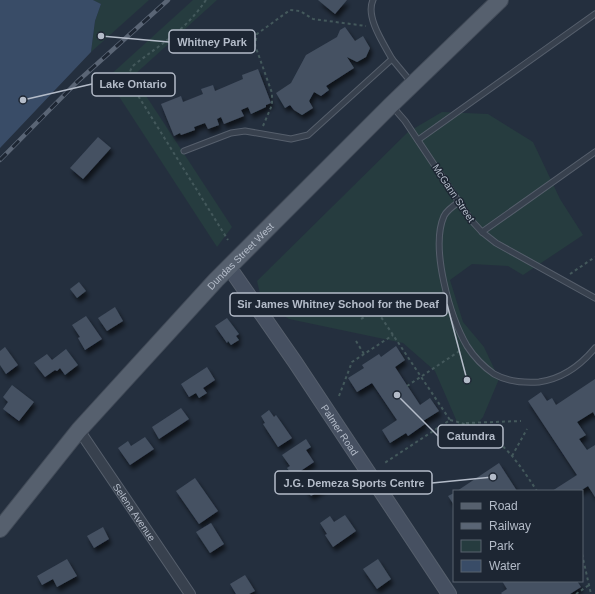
<svg xmlns="http://www.w3.org/2000/svg" width="595" height="594" viewBox="0 0 595 594" font-family="Arial,sans-serif">
	<style>
		.green { fill: #263c3f }
		.water { fill: #394c67 }
		.building { fill: #455162; filter: url(#shadow) }
		.lines { fill: none; stroke-linecap: round; stroke-linejoin: round }
		.lane-casing { stroke: #565f6c; stroke-width: 7 }
		.street-casing { stroke: #565f6c; stroke-width: 12 }
		.secondary-casing { stroke: #565f6c; stroke-width: 16 }
		.primary-casing { stroke: #414a57; stroke-width: 18 }
		.path { stroke: #44595c; stroke-width: 2; stroke-dasharray: 3 3; stroke-linecap: butt }
		.lane { stroke: #38414e; stroke-width: 5 }
		.street { stroke: #38414e; stroke-width: 10 }
		.secondary { stroke: #465061; stroke-width: 14 }
		.primary { stroke: #56606e; stroke-width: 16 }
		.rail-casing { stroke: #5a6575; stroke-width: 4.5 }
		.rail { stroke: #1d2633; stroke-width: 3; stroke-dasharray: 9; stroke-linecap: butt }
		.labels { text-anchor: middle; stroke-width: 3; stroke-linejoin: round; paint-order: stroke }
		.street-label { font-size: 10px; fill: #b4bcc9; stroke: #1d2633 }
		.leader { fill: none; stroke: #b4bcc9; stroke-width: 1.5 }
		.callout-dot { fill: #b4bcc9; stroke: #1d2633; stroke-width: 1.5 }
		.callout { fill: #1d2633; stroke: #b4bcc9; stroke-width: 1.5 }
		.callout-label { font-size: 11px; text-anchor: middle; font-weight: bold; fill: #b4bcc9 }
	</style>
	<defs>
		<filter id="shadow"><feDropShadow dx="2.5" dy="4.5" stdDeviation="2" flood-color="#0009"/></filter>
	</defs>
	<rect width="100%" height="100%" fill="#242f3e"/>
	<!-- green -->
	<g class="green">
		<path d="M93,0H149L91,52L95,21L101,4Z"/>
		<path d="M193,0H217L133,76L232,227L217,247L107,78Z"/>
		<path d="M442,112L488,114L533,142L560,199L583,235L523,275L508,266L472,264L450,280L463,322L484,347L499,379L483,417L464,438L435,371L403,343L289,319L262,302L257,281L408,132Z"/>
	</g>
	<!-- water -->
	<path class="water" d="M0,0H93L101,4L95,21L91,52L0,148Z"/>
	<!-- building -->
	<g class="building">
		<path d="M318,0H347L335,14Z"/>
		<path d="M345,27L355,41L363,36L370,48L366,57L357,62L347,57L354,68L326,86L329,90L321,96L314,92L309,101L313,108L302,115L294,110L290,105L285,108L276,93L291,83L306,55L337,37L340,30Z"/>
		<path d="M258,69L271,103L266,105V107L251,114L248,107L241,110L244,116L224,124L221,117L217,119L219,125L208,129L205,123L194,127L195,130L181,135L180,133L174,136L161,104L181,96L183,102L203,94L201,89L213,85L215,91L243,79L242,75Z"/>
		<path d="M98,137L111,148L83,179L70,168Z"/>
		<path d="M79,282L86,291L77,298L70,289Z"/>
		<path d="M115,307L123,321L107,331L98,318Z"/>
		<path d="M86,316L102,339L85,350L78,338L80,337L72,325Z"/>
		<path d="M227,318L239,334L236,336L239,340L231,345L228,341L227,343L215,326Z"/>
		<path d="M396,346L405,360L395,367L420,405L430,398L439,411L423,421L425,424L408,436L406,433L390,443L382,430L397,420L372,383L357,392L348,378L364,368L362,365L379,354L381,357Z"/>
		<path d="M5,347L18,365L6,374L0,365V351Z"/>
		<path d="M66,349L78,365L65,375L60,368L57,371L55,370L45,377L34,363L47,354L52,360Z"/>
		<path d="M207,367L215,380L203,388L207,393L199,398L196,393L189,397L181,384Z"/>
		<path d="M595,379V416L593,412L577,422L586,435L579,439L587,450L595,445V497L588,486L580,491H552L577,475L528,401L541,392L547,401L552,398L556,405Z"/>
		<path d="M12,385L34,402L19,421L3,409L8,402L3,397Z"/>
		<path d="M181,408L189,419L159,439L152,427Z"/>
		<path d="M269,410L274,417L276,415L292,438L278,447L263,424L265,423L261,416Z"/>
		<path d="M145,437L154,449L130,465L118,448L128,441L131,446Z"/>
		<path d="M306,439L311,447L306,450L314,462L293,476L287,468L290,466L282,455Z"/>
		<path d="M499,463L517,491H457Z"/>
		<path d="M320,473L328,485L311,496L303,484Z"/>
		<path d="M195,478L218,511L199,524L176,491Z"/>
		<path d="M454,493V505L448,496Z"/>
		<path d="M345,515L356,531L333,547L325,535L327,534L320,523L330,516L334,522Z"/>
		<path d="M211,523L224,544L210,553L196,532Z"/>
		<path d="M103,527L109,539L94,548L87,536Z"/>
		<path d="M67,559L77,576L57,587L53,579L42,585L37,576Z"/>
		<path d="M378,559L391,579L377,589L363,569Z"/>
		<path d="M245,575L255,591L249,594H236L230,584Z"/>
		<path d="M502,581H577L581,587L570,594H502L501,593L507,589Z"/>
	</g>
	<g class="lines">
		<!-- lane casing -->
		<g class="lane-casing">
			<g id="lane">
				<path d="M373,0C365,17 384,44 392,59"/>
				<path d="M392,106L405,121L471,220L482,232L496,243L595,298"/>
				<path d="M418,140L595,14"/>
				<path d="M184,151L231,133L245,131L291,139L308,135L392,59L411,82"/>
				<path d="M459,202C453,206 447,210 444,216C430,248 450,317 467,346C474,357 484,367 494,374C508,382 524,383 539,382C562,379 580,366 595,348"/>
				<path d="M482,232L595,152"/>
			</g>
		</g>
		<!-- street casing -->
		<g class="street-casing">
			<g id="street">
				<path id="s1" d="M79,430L190,594"/>
			</g>
		</g>
		<!-- secondary casing -->
		<g class="secondary-casing">
			<g id="secondary">
				<path id="s2" d="M229,267L295,362L449,594"/>
			</g>
		</g>
		<!-- primary casing -->
		<g class="primary-casing">
			<g id="primary">
				<path id="s3" d="M0,529L79,430L216,280L391,105L500,0"/>
			</g>
		</g>
		<!-- path -->
		<g class="path">
			<path d="M206,0C185,31 162,43 134,65C125,75 131,84 137,94L228,240"/>
			<path d="M263,126L272,105V93L255,45L257,34L290,10L300,11L313,19L366,26"/>
			<path d="M570,274L595,257"/>
			<path d="M361,319C368,315 372,310 379,314L450,420L383,464"/>
			<path d="M356,341L364,354"/>
			<path d="M407,386L461,350"/>
			<path d="M339,396L352,362L393,335"/>
			<path d="M450,420C497,431 512,453 537,491"/>
			<path d="M466,423L521,421"/>
			<path d="M512,456L527,429"/>
			<path d="M582,554L591,594"/>
			<path d="M576,594L589,585"/>
		</g>
		<!-- lane -->
		<use href="#lane" class="lane"/>
		<!-- street -->
		<use href="#street" class="street"/>
		<!-- secondary -->
		<use href="#secondary" class="secondary"/>
		<!-- primary -->
		<use href="#primary" class="primary"/>
		<!-- rail casing -->
		<g class="rail-casing">
			<path id="rail" d="M0,160L78,81L168,0"/>
		</g>
		<!-- rail -->
		<use href="#rail" class="rail"/>
	</g>
	<g class="labels">
		<!-- street labels -->
		<g class="street-label">
			<text transform="translate(454 193) rotate(56)" y="4">McGann Street</text>
			<text dy="4" stroke="none"><textPath href="#s3" startOffset="364">Dundas Street West</textPath></text>
			<text dy="4" stroke="none"><textPath href="#s2" startOffset="197">Palmer Road</textPath></text>
			<text dy="4" stroke="none"><textPath href="#s1" startOffset="99">Selena Avenue</textPath></text>
		</g>
	</g>
	<!-- callouts -->
	<path class="leader" d="M101 36L169 42M23 100L92 84M467 380L447 304M397 395L438 436M493 477L432 483"/>
	<g class="callout-dot">
		<circle cx="101" cy="36" r="4"/>
		<circle cx="23" cy="100" r="4"/>
		<circle cx="467" cy="380" r="4"/>
		<circle cx="397" cy="395" r="4"/>
		<circle cx="493" cy="477" r="4"/>
	</g>
	<g class="callout">
		<rect x="169" y="30" width="86" height="23" rx="4"/>
		<rect x="92" y="73" width="83" height="23" rx="4"/>
		<rect x="230" y="293" width="217" height="23" rx="4"/>
		<rect x="438" y="425" width="65" height="23" rx="4"/>
		<rect x="275" y="471" width="157" height="23" rx="4"/>
	</g>
	<g class="callout-label">
		<text x="212" y="46">Whitney Park</text>
		<text x="133" y="88">Lake Ontario</text>
		<text x="338" y="308">Sir James Whitney School for the Deaf</text>
		<text x="471" y="440">Catundra</text>
		<text x="354" y="487">J.G. Demeza Sports Centre</text>
	</g>
	<!-- legend -->
	<rect x="453" y="490" width="130" height="92" fill="#1d2633" stroke="#59626f"/>
	<rect x="461" y="503" width="20" height="6" fill="#56606e" stroke="#59626f"/>
	<text x="489" y="510" font-size="12" fill="#b4bcc9">Road</text>
	<rect x="461" y="523" width="20" height="6" fill="#5a6575" stroke="#59626f"/>
	<text x="489" y="530" font-size="12" fill="#b4bcc9">Railway</text>
	<rect x="461" y="540" width="20" height="12" fill="#263c3f" stroke="#59626f"/>
	<text x="489" y="550" font-size="12" fill="#b4bcc9">Park</text>
	<rect x="461" y="560" width="20" height="12" fill="#394c67" stroke="#59626f"/>
	<text x="489" y="570" font-size="12" fill="#b4bcc9">Water</text>
</svg>
